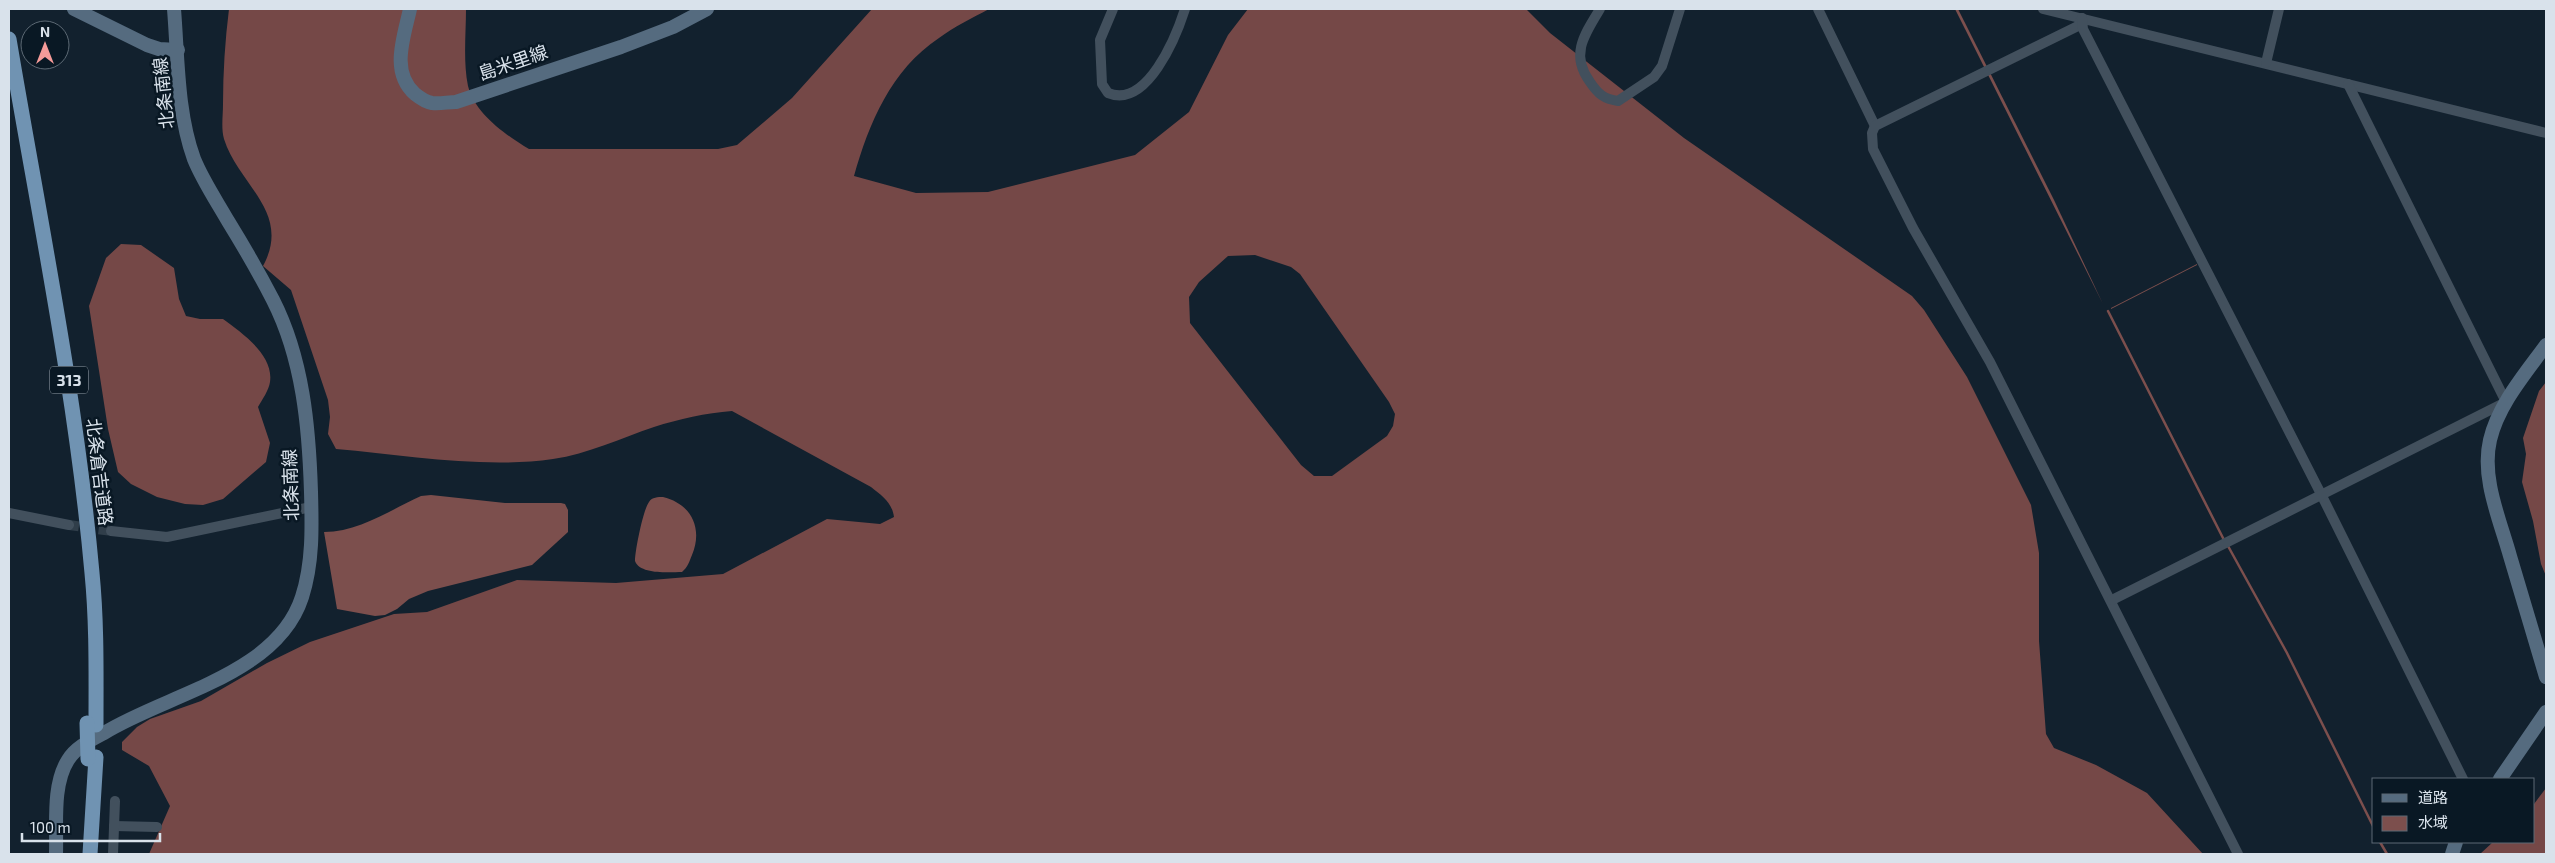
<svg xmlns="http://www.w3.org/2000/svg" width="2555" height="863" viewBox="0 0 2555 863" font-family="'Exo 2','Noto Sans JP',sans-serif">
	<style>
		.forest { fill: #754847; fill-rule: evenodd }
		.water { fill: #7c4f4d }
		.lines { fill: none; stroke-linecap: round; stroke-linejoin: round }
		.stream { stroke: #7c4f4d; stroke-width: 2.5 }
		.street-tunnel { stroke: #303e4a; stroke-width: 10; stroke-dasharray: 10 5; stroke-linecap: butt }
		.street { stroke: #42505d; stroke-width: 10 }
		.secondary { stroke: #556b7f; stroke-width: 14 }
		.highway { stroke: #7093b2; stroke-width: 15 }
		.highway-bridge { stroke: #7093b2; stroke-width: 15 }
		.labels { text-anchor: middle; stroke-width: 5; stroke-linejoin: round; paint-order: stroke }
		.shield { fill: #091824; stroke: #9ba5af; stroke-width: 1 }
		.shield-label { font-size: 16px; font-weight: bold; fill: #d9e2eb }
		.street-label { font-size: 18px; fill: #d9e2eb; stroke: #091824 }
	</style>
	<rect width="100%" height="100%" fill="#12212e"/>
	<!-- forest -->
	<g class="forest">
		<path d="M229,9H466C466,33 463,62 468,86C475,114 506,135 529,149H718L737,145L792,98L872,9H989C972,18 954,27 939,38C891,70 869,123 854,176L916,193L988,192L1135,155L1189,112L1228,35L1248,9H1526L1550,33L1684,138L1912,296L1924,310L1967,377L2031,505L2039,553V641L2046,734L2054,748L2096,765L2147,793L2203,854H149L170,806L149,766L122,750V742L137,727L150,719L201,701L267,663L310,642L394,614L427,612L517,580L616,583L723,574L827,519L880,524L894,517C892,502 882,496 871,487L732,411C706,413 679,419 654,427C621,438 588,454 553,459C484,469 405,455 336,449L328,434L330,417L328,400L291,290L263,266C292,212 239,186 224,139C221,128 223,116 223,104C223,72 225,41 229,9ZM1255,255L1291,267L1300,274L1389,402L1395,414L1393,426L1387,436L1332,476H1314L1301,465L1190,323L1189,297L1199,282L1228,256Z"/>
		<path d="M121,244L141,245L174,268L179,299L186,316L200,319H223C242,333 274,355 270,382C269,390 262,400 258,407L270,443L266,462L223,499L203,505L185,504L157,497L131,484L118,472L108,429L89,306L106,258Z"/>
		<path d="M2546,382V576L2541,564L2533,521L2522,482L2526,454L2523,438L2539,391Z"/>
		<path d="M2546,788V854H2480L2493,842H2534V804Z"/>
	</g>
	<!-- water -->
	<g class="water">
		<path d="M1955,9H1958L2054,200L2103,304Z"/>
		<path d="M2197,264V265L2111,309V308Z"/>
		<path d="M431,495L505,503H561L565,504L568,510V532L532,565L428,591L409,599L397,609L385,615L375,616L337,609L324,532C359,532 390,510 421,496Z"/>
		<path d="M663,497C692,504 703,529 692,555C689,562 688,567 682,572C670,572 640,575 635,561C635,551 643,510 649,502C652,497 658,497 663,497Z"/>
	</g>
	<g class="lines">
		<!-- stream -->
		<g class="stream">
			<path d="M2108,311L2224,540"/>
			<path d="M2228,546L2287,653L2374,828"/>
			<path d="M2380,842L2387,854"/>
		</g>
		<!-- street-tunnel -->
		<path class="street-tunnel" d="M69,525L111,531"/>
		<!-- street -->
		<g class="street">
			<path d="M1113,9L1100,40L1102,84L1108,93C1147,109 1176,37 1185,9"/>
			<path d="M1600,9C1584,35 1570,55 1590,82C1598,94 1604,99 1618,101L1654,77L1662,66L1680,9"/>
			<path d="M1818,9L1875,126"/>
			<path d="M2043,9L2546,133"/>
			<path d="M2082,18L2078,26L1875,126L1872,133L1873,149L1913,228L1990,362L2238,854"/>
			<path d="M2082,18L2083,29L2321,494L2463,779"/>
			<path d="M2266,63L2279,9"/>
			<path d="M9,513L69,525"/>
			<path d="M111,531L167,537L311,507"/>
			<path d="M2112,600L2506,402L2348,84"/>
			<path d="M114,826L157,827"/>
			<path d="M113,854L115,801"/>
		</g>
		<!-- secondary -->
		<g class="secondary">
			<path d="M74,9L147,45L159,49L178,50"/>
			<path d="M410,9C404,37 390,72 415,94C420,98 426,102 432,103C440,104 448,102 456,102L621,47L673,27L707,9"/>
			<path d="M2546,345C2525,374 2498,405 2490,440C2481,478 2500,520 2510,556C2522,596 2534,636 2546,677"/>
			<path d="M2500,779L2546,712"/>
			<path d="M56,854C57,825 52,785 68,760C76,747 91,740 104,733C167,694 277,675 302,597C313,563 312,527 311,492C309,427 303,359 273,300C259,273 244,247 228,221C216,200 203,181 194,159C177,112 178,58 174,9"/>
			<path d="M2452,854L2456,842"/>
		</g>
		<!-- highway -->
		<g class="highway">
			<path d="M9,39C39,217 76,394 92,573C97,624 96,674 96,725"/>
			<path d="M90,854L96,757"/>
		</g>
		<!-- highway-bridge -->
		<path class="highway-bridge" d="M87,723L88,759"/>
	</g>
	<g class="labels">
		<!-- shield labels -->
		<rect class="shield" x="50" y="366.5" width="38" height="27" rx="4"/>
		<g class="shield-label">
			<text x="69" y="386">313</text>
		</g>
		<!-- street labels -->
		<g class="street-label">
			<text transform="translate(513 63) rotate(-19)" y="6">島米里線</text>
			<text transform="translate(164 93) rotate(-96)" y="6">北条南線</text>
			<text transform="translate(99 472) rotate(83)" y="6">北条倉吉道路</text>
			<text transform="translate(291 485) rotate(-92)" y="6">北条南線</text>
		</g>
	</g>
	<!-- border -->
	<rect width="2555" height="863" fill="none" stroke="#d9e2eb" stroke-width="20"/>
	<!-- legend -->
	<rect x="2372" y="778" width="162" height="65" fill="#091824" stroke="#5c6974"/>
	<rect x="2382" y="794" width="25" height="8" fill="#556b7f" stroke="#5c6974"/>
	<text x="2418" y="803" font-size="15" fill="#d9e2eb">道路</text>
	<rect x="2382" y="816" width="25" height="15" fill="#7c4f4d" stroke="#5c6974"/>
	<text x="2418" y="828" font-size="15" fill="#d9e2eb">水域</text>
	<!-- north arrow -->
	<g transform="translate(45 45)"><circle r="24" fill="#091824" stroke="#5c6974"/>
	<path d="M0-4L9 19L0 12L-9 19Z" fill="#f59b99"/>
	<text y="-8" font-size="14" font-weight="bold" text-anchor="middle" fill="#d9e2eb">N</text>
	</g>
	<!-- scale -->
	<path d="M22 833v8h138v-8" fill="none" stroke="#d9e2eb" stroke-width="2.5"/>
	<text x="30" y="833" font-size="15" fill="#d9e2eb" stroke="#091824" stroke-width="4" paint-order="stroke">100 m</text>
</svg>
